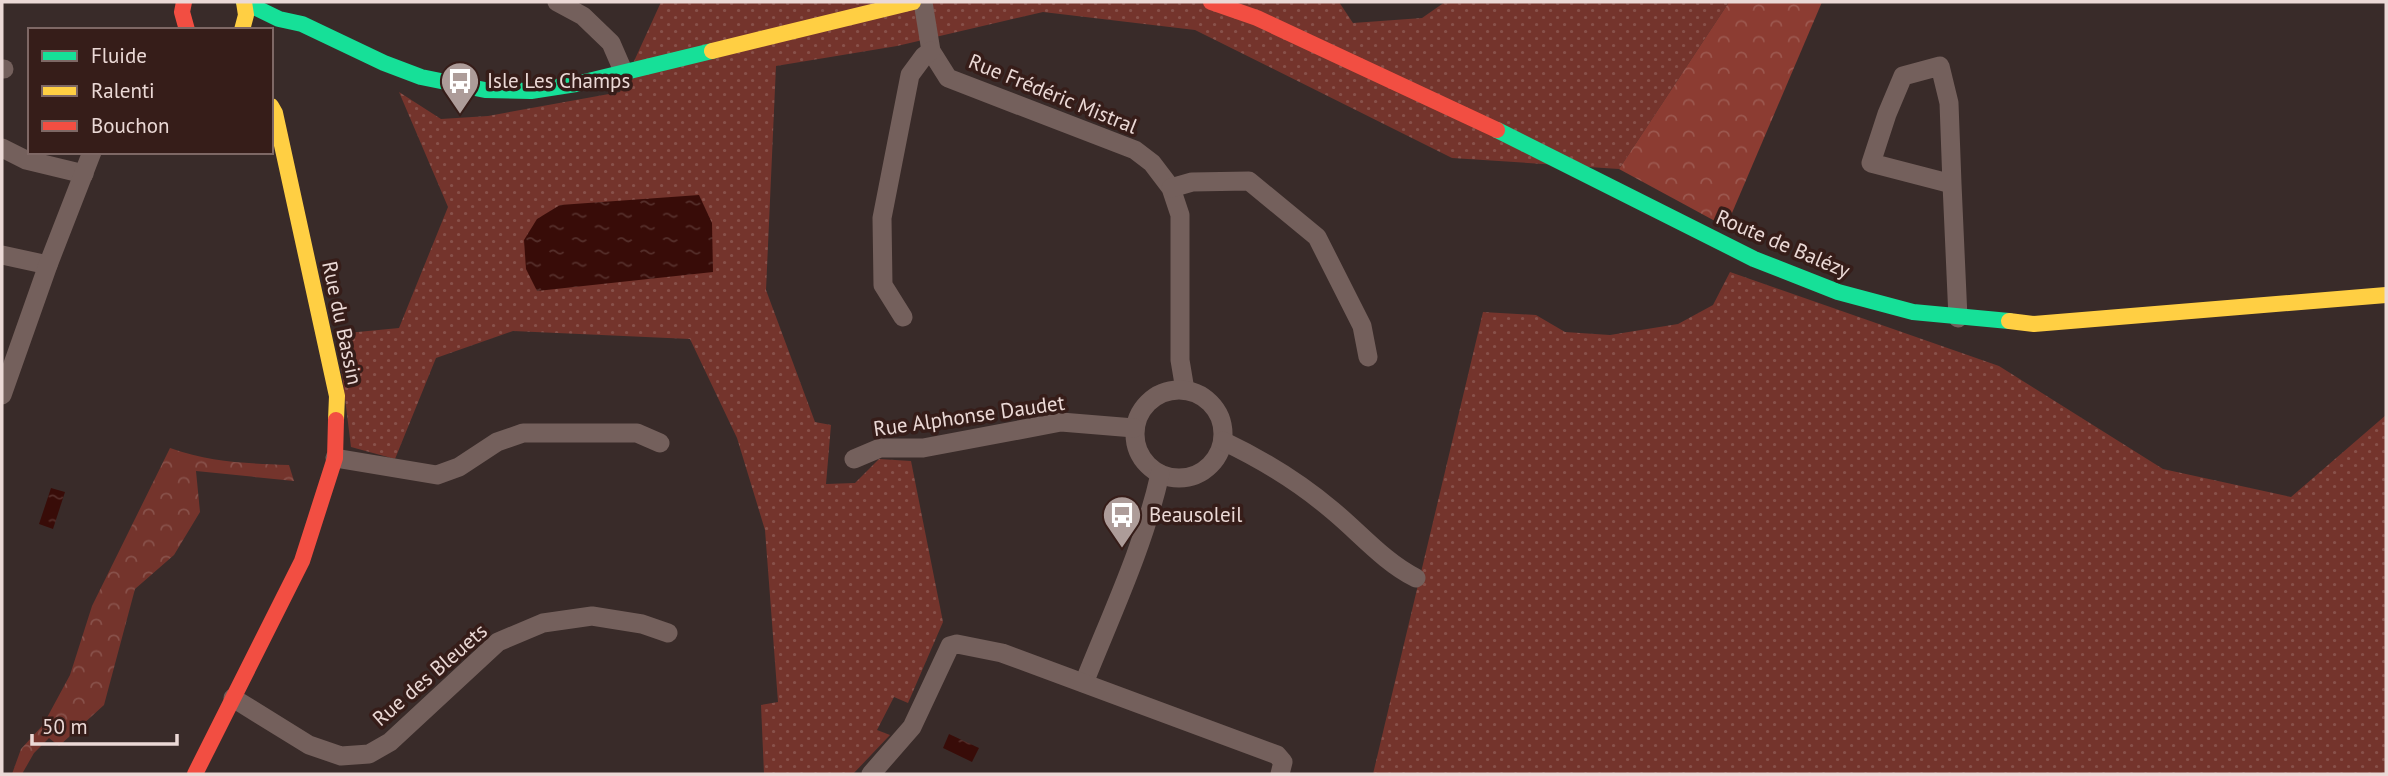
<svg xmlns="http://www.w3.org/2000/svg" width="2388" height="776" viewBox="0 0 2388 776" font-family="'PT Sans',sans-serif">
	<style>
		.grass { fill: url(#grass-dots) }
		.forest { fill: url(#forest-crowns) }
		.park { fill: url(#park-crowns) }
		.water { fill: url(#water-ripples) }
		.lines { fill: none; stroke-linecap: round; stroke-linejoin: round }
		.street { stroke: #74605c; stroke-width: 19 }
		.fast { stroke: #16e098; stroke-width: 16 }
		.slow { stroke: #ffcf43; stroke-width: 16 }
		.jam { stroke: #f24e42; stroke-width: 16 }
		.labels { text-anchor: middle; stroke-width: 7; stroke-linejoin: round; paint-order: stroke }
		.poi-label { font-size: 21px; fill: #ebd9d6; stroke: #361d19; text-anchor: start }
		.street-label { font-size: 21px; fill: #ebd9d6; stroke: #361d19 }
	</style>
	<defs>
		<pattern id="grass-dots" width="8" height="8" patternUnits="userSpaceOnUse" patternTransform="scale(1.75)"><rect width="8" height="8" fill="#74342c"/><path d="M2 2h.1M6 6h.1" fill="none" stroke="#88514a" stroke-width="1.8" stroke-linecap="round"/></pattern>
		<pattern id="forest-crowns" width="20" height="18" patternUnits="userSpaceOnUse" patternTransform="scale(1.75)"><rect width="20" height="18" fill="#8c3c32"/><path d="M2 6a3 3 0 1 1 6 0M12 15a3 3 0 1 1 6 0" fill="none" stroke="#9c584f"/></pattern>
		<pattern id="park-crowns" width="20" height="18" patternUnits="userSpaceOnUse" patternTransform="scale(1.75)"><rect width="20" height="18" fill="#74342c"/><path d="M2 6a3 3 0 1 1 6 0M12 15a3 3 0 1 1 6 0" fill="none" stroke="#88514a"/></pattern>
		<pattern id="water-ripples" width="26" height="14" patternUnits="userSpaceOnUse" patternTransform="scale(1.75)"><rect width="26" height="14" fill="#380c08"/><path d="M2 4q2-2 4 0t4 0M15 11q2-2 4 0t4 0" fill="none" stroke="#552f2b"/></pattern>
	</defs>
	<rect width="100%" height="100%" fill="#392b29"/>
	<!-- grass -->
	<g class="grass">
		<path d="M661,2H1339L1353,23L1422,18L1445,2H1729L1619,169L1452,158L1195,30L1043,12L897,46L776,66L766,290L815,422L831,425L826,484L855,483L879,459L911,461L943,622L908,703L894,697L877,730L890,735L853,774H764L761,705L778,702L765,530L737,438L690,339L513,331L436,358L395,459L351,447L337,334L399,328L448,207L399,92L441,119L488,116L620,92Z"/>
		<path d="M1730,272L1999,366L2163,469L2291,497L2386,415V774H1373L1483,312L1536,315L1565,332L1610,335L1678,324L1713,305Z"/>
	</g>
	<!-- forest -->
	<path class="forest" d="M1729,2H1822L1726,227L1619,169Z"/>
	<!-- park -->
	<path class="park" d="M170,448C212,463 245,463 289,465L294,481L196,471L200,512L174,555L135,589L104,705L59,746L49,738L34,753L22,774H12L21,749L43,725L70,675L92,606Z"/>
	<!-- water -->
	<g class="water">
		<path d="M699,195L712,223L713,272L537,291L526,269L524,240L537,219L560,205Z"/>
		<path d="M51,488L65,492L53,529L39,524Z"/>
		<path d="M949,734L979,748L972,762L943,748Z"/>
	</g>
	<g class="lines">
		<!-- street -->
		<g class="street">
			<path d="M557,2L583,16L611,43L624,73"/>
			<path d="M923,2L931,51L948,78L1135,150L1152,163L1171,188L1180,215V360L1185,390"/>
			<path d="M2,69H4"/>
			<path d="M2,148L26,160L84,174"/>
			<path d="M1952,184L1949,103L1940,66L1903,76L1887,114L1871,163L1952,184L1958,318"/>
			<path d="M1171,188L1192,182L1249,181L1317,237L1362,326L1368,357"/>
			<path d="M2,255L48,265"/>
			<path d="M903,317L883,285L882,218L910,75L924,56L931,51"/>
			<circle cx="1179" cy="434" r="44"/>
			<path d="M2,395L48,265L92,152"/>
			<path d="M1223,441C1261,459 1300,483 1332,510C1360,533 1384,562 1416,578"/>
			<path d="M335,458L437,475L459,467L497,442L523,433H637L660,443"/>
			<path d="M854,459L880,448H923L1061,422L1134,428"/>
			<path d="M1084,683C1111,615 1144,546 1160,474"/>
			<path d="M233,698L309,745L341,756L369,754L390,742L498,642L543,623L592,616L642,624L668,633"/>
			<path d="M871,774L912,727L950,646L957,644L1002,653L1277,755L1283,762L1280,774"/>
		</g>
		<!-- fast -->
		<g class="fast">
			<path d="M244,2L279,19L302,24L384,63L421,77L485,90L531,91L576,84L712,51"/>
			<path d="M1497,130L1754,259L1838,292L1913,312L2009,321"/>
		</g>
		<!-- slow -->
		<g class="slow">
			<path d="M242,30L246,15L244,2"/>
			<path d="M712,51L913,2"/>
			<path d="M271,106L275,113L337,396L336,420"/>
			<path d="M2009,321L2034,324L2386,295"/>
		</g>
		<!-- jam -->
		<g class="jam">
			<path d="M184,2L182,12L187,30"/>
			<path d="M1211,2L1257,18L1497,130"/>
			<path d="M195,774L302,561L335,458L336,420"/>
		</g>
	</g>
	<!-- icons -->
	<defs>
		<g id="bus-pin" transform="scale(2.0125)"><path d="M0 17L-7.5 6A9.5 9.5 0 1 1 7.5 6Z" fill="#ad9c99" stroke="#361d19"/><path d="M-5-6H5V4H4V6H2V4H-2V6H-4V4H-5ZM-3.5-4V0h7V-4ZM-3.5 1.2v1.5H-2V1.2ZM2 1.2v1.5H3.5V1.2Z" fill="#fff"/></g>
	</defs>
	<g fill-rule="evenodd">
		<use href="#bus-pin" x="460" y="81"/>
		<use href="#bus-pin" x="1122" y="515"/>
	</g>
	<g class="labels">
		<!-- poi labels -->
		<g class="poi-label">
			<text x="487" y="88">Isle Les Champs</text>
			<text x="1149" y="522">Beausoleil</text>
		</g>
		<!-- street labels -->
		<g class="street-label">
			<text transform="translate(1053 94) rotate(22)" y="7">Rue Frédéric Mistral</text>
			<text transform="translate(1783 244) rotate(23)" y="7">Route de Balézy</text>
			<text transform="translate(342 323) rotate(78)" y="7">Rue du Bassin</text>
			<text transform="translate(969 416) rotate(-8)" y="7">Rue Alphonse Daudet</text>
			<text transform="translate(430 675) rotate(-41)" y="7">Rue des Bleuets</text>
		</g>
	</g>
	<!-- border -->
	<rect width="2388" height="776" fill="none" stroke="#ebd9d6" stroke-width="7"/>
	<!-- legend -->
	<rect x="28" y="28" width="245" height="126" fill="#361d19" stroke="#7e6865" stroke-width="2"/>
	<rect x="42" y="51" width="35" height="10" fill="#16e098" stroke="#7e6865" stroke-width="2"/>
	<text x="91" y="63" font-size="21" fill="#ebd9d6">Fluide</text>
	<rect x="42" y="86" width="35" height="10" fill="#ffcf43" stroke="#7e6865" stroke-width="2"/>
	<text x="91" y="98" font-size="21" fill="#ebd9d6">Ralenti</text>
	<rect x="42" y="121" width="35" height="10" fill="#f24e42" stroke="#7e6865" stroke-width="2"/>
	<text x="91" y="133" font-size="21" fill="#ebd9d6">Bouchon</text>
	<!-- scale -->
	<path d="M32 734v10h145v-10" fill="none" stroke="#ebd9d6" stroke-width="3.5"/>
	<text x="42" y="734" font-size="21" fill="#ebd9d6" stroke="#361d19" stroke-width="5" paint-order="stroke">50 m</text>
</svg>
